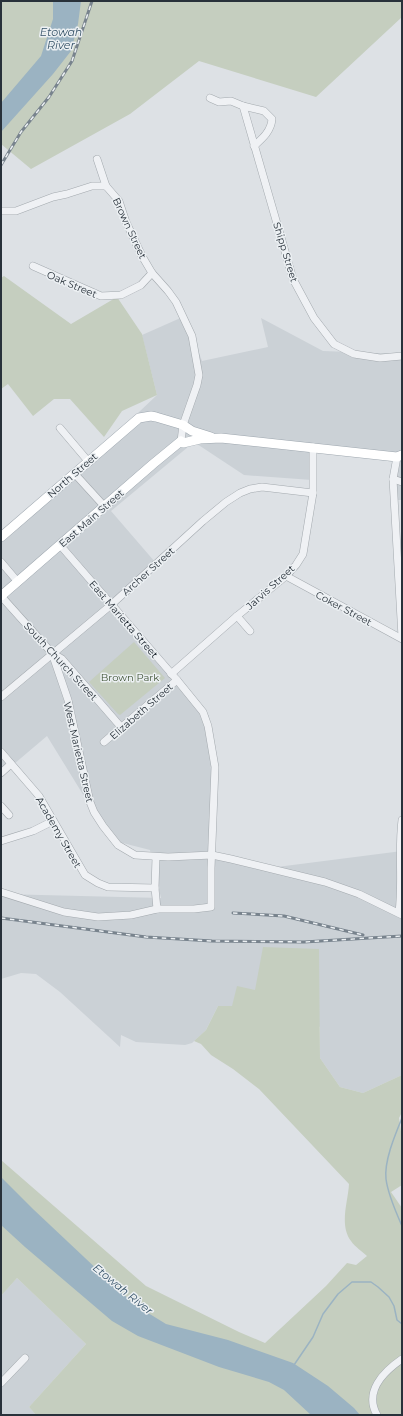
<svg xmlns="http://www.w3.org/2000/svg" width="403" height="1416" viewBox="0 0 403 1416" font-family="Montserrat,sans-serif">
	<style>
		.built { fill: #cbd1d6 }
		.green { fill: #c5cebf }
		.water { fill: #9bb3c2 }
		.lines { fill: none; stroke-linecap: round; stroke-linejoin: round }
		.stream { stroke: #9bb3c2; stroke-width: 1.5 }
		.minor-casing { stroke: #a3a9ae; stroke-width: 8 }
		.major-casing { stroke: #9ea7af; stroke-width: 10 }
		.minor { stroke: #eff1f4; stroke-width: 7 }
		.major { stroke: #fff; stroke-width: 9 }
		.rail-casing { stroke: #78838d; stroke-width: 3 }
		.rail { stroke: #ecf0f3; stroke-width: 1.5; stroke-dasharray: 4.5; stroke-linecap: butt }
		.labels { text-anchor: middle; stroke-width: 3; stroke-linejoin: round; paint-order: stroke }
		.street-label { font-size: 10px; fill: #28313a; stroke: #ecf0f3 }
		.park-label { font-size: 10px; fill: #405437; stroke: #ecf0f3 }
		.water-label { font-size: 11px; font-style: italic; fill: #375469; stroke: #ecf0f3 }
	</style>
	<rect width="100%" height="100%" fill="#dde1e5"/>
	<!-- built -->
	<g class="built">
		<path d="M185,316L202,361L268,347L261,318L323,351L402,354V500H396L392,453L314,445L312,480L244,475L194,442L111,511L155,562L110,602L209,716L214,854L277,867L402,851V1075L363,1093L340,1087L320,1058V1027L255,990L232,1007L218,1006L206,1030L192,1043L185,1045L136,1042L121,1035L120,1047L60,992L36,974L21,973L1,979V894L161,898L150,850L111,840L47,736L1,775V536L67,480L157,395L142,335Z"/>
		<path d="M17,1278L86,1344L29,1407L36,1415H1V1296Z"/>
	</g>
	<!-- green -->
	<g class="green">
		<path d="M1,1H402V17L316,97L199,61L130,114L31,169L1,144Z"/>
		<path d="M4,276L71,324L117,297L142,334L157,395L122,411L104,437L70,399H54L33,416L8,384L1,389V278Z"/>
		<path d="M134,642L165,678L120,715L118,714L89,682Z"/>
		<path d="M263,947L319,949L320,1058L340,1087L363,1093L402,1075V1112L399,1118L402,1138V1185L391,1192L402,1208V1415H36L29,1407L86,1344L17,1278L1,1296V1160L146,1286L239,1332L265,1343L326,1286L347,1263L356,1265L367,1256C362,1251 355,1247 351,1241C339,1225 348,1202 349,1184L259,1089L233,1069L211,1055L201,1044L194,1041L206,1030L218,1006H232L237,986L255,990Z"/>
	</g>
	<!-- water -->
	<g class="water">
		<path d="M53,1H81L78,24L71,51L53,74L1,132V103L41,56L53,19Z"/>
		<path d="M1,1177L33,1209L135,1305L166,1324L228,1340L293,1363L328,1386L354,1408L360,1415H311L284,1390L269,1382L219,1367L138,1336L112,1321L25,1247L1,1225Z"/>
	</g>
	<g class="lines">
		<!-- stream -->
		<g class="stream">
			<path d="M402,1118C395,1135 384,1161 386,1179C388,1195 396,1212 402,1226"/>
			<path d="M294,1365L313,1337L323,1314L338,1294L352,1282H371L378,1287L389,1297L394,1306L397,1320L402,1324"/>
		</g>
		<!-- minor casing -->
		<g class="minor-casing">
			<g id="minor">
				<path d="M210,98L219,102L231,101L243,106L264,111L272,119C271,131 263,138 254,146"/>
				<path d="M243,106L293,279L314,318L334,344L354,354L380,358L402,356"/>
				<path d="M97,159L106,186L119,201L126,222L142,256L152,273L168,291L176,302L192,336L199,375L197,385L183,425L181,441"/>
				<path d="M1,211H16L53,197L67,194L92,186H106"/>
				<path d="M33,266L101,296L121,295L141,285L152,273"/>
				<path d="M60,428L88,461"/>
				<path d="M397,457L393,479L402,637"/>
				<path d="M74,473L105,507"/>
				<path d="M393,479L402,482"/>
				<path d="M1,562L18,582"/>
				<path d="M286,576L402,639"/>
				<path d="M1,596L52,653L62,659L121,727"/>
				<path d="M237,616L250,631"/>
				<path d="M52,653L68,700L90,802L94,812L103,826L118,845L135,855L168,857L212,855L231,859L325,882L359,894L402,915"/>
				<path d="M171,674L237,616L286,576L296,565L303,554L313,493V447"/>
				<path d="M1,697L111,605L203,521L226,502L240,493L250,489L262,487L313,493"/>
				<path d="M104,742L177,680"/>
				<path d="M1,752L39,796L85,875L98,883L108,887L155,888"/>
				<path d="M1,773L11,764"/>
				<path d="M1,806L9,815"/>
				<path d="M1,841L33,831L53,821"/>
				<path d="M156,857L155,888L157,909"/>
				<path d="M1,892L64,912L98,917L131,915L157,909H194L211,907V868L215,767L208,726L203,712L177,680L60,545"/>
				<path d="M399,912C403,882 398,851 402,820"/>
				<path d="M1,1383L25,1358"/>
				<path d="M377,1415C364,1392 383,1372 402,1359"/>
			</g>
		</g>
		<!-- major casing -->
		<g class="major-casing">
			<g id="major">
				<path d="M1,537L139,418L151,416L156,417L183,425L192,431L211,437"/>
				<path d="M1,596L153,464L181,441L183,443L200,439L221,438L397,457L402,455"/>
			</g>
		</g>
		<!-- minor -->
		<use href="#minor" class="minor"/>
		<!-- major -->
		<use href="#major" class="major"/>
		<!-- rail casing -->
		<g class="rail-casing">
			<g id="rail">
				<path d="M1,165L21,132L49,97L72,61L92,1"/>
				<path d="M233,913L284,916L363,935"/>
				<path d="M1,918L146,937L212,941L304,942L402,936"/>
			</g>
		</g>
		<!-- rail -->
		<use href="#rail" class="rail"/>
	</g>
	<g class="labels">
		<!-- street labels -->
		<g class="street-label">
			<text transform="translate(130 228) rotate(65)" y="4">Brown Street</text>
			<text transform="translate(286 252) rotate(73)" y="4">Shipp Street</text>
			<text transform="translate(72 284) rotate(23)" y="4">Oak Street</text>
			<text transform="translate(72 475) rotate(-41)" y="4">North Street</text>
			<text transform="translate(91 518) rotate(-41)" y="4">East Main Street</text>
			<text transform="translate(148 571) rotate(-42)" y="4">Archer Street</text>
			<text transform="translate(270 587) rotate(-42)" y="4">Jarvis Street</text>
			<text transform="translate(344 608) rotate(28)" y="4">Coker Street</text>
			<text transform="translate(124 619) rotate(49)" y="4">East Marietta Street</text>
			<text transform="translate(61 661) rotate(47)" y="4">South Church Street</text>
			<text transform="translate(141 711) rotate(-41)" y="4">Elizabeth Street</text>
			<text transform="translate(79 752) rotate(77)" y="4">West Marietta Street</text>
			<text transform="translate(59 832) rotate(60)" y="4">Academy Street</text>
		</g>
		<!-- park labels -->
		<g class="park-label">
			<text x="130" y="681">Brown Park</text>
		</g>
		<!-- water labels -->
		<g class="water-label">
			<text x="61" y="36">Etowah<tspan x="61" dy="13">River</tspan></text>
			<text transform="translate(123 1289) rotate(39)" y="4">Etowah River</text>
		</g>
	</g>
	<!-- border -->
	<rect width="403" height="1416" fill="none" stroke="#28313a" stroke-width="4"/>
</svg>
